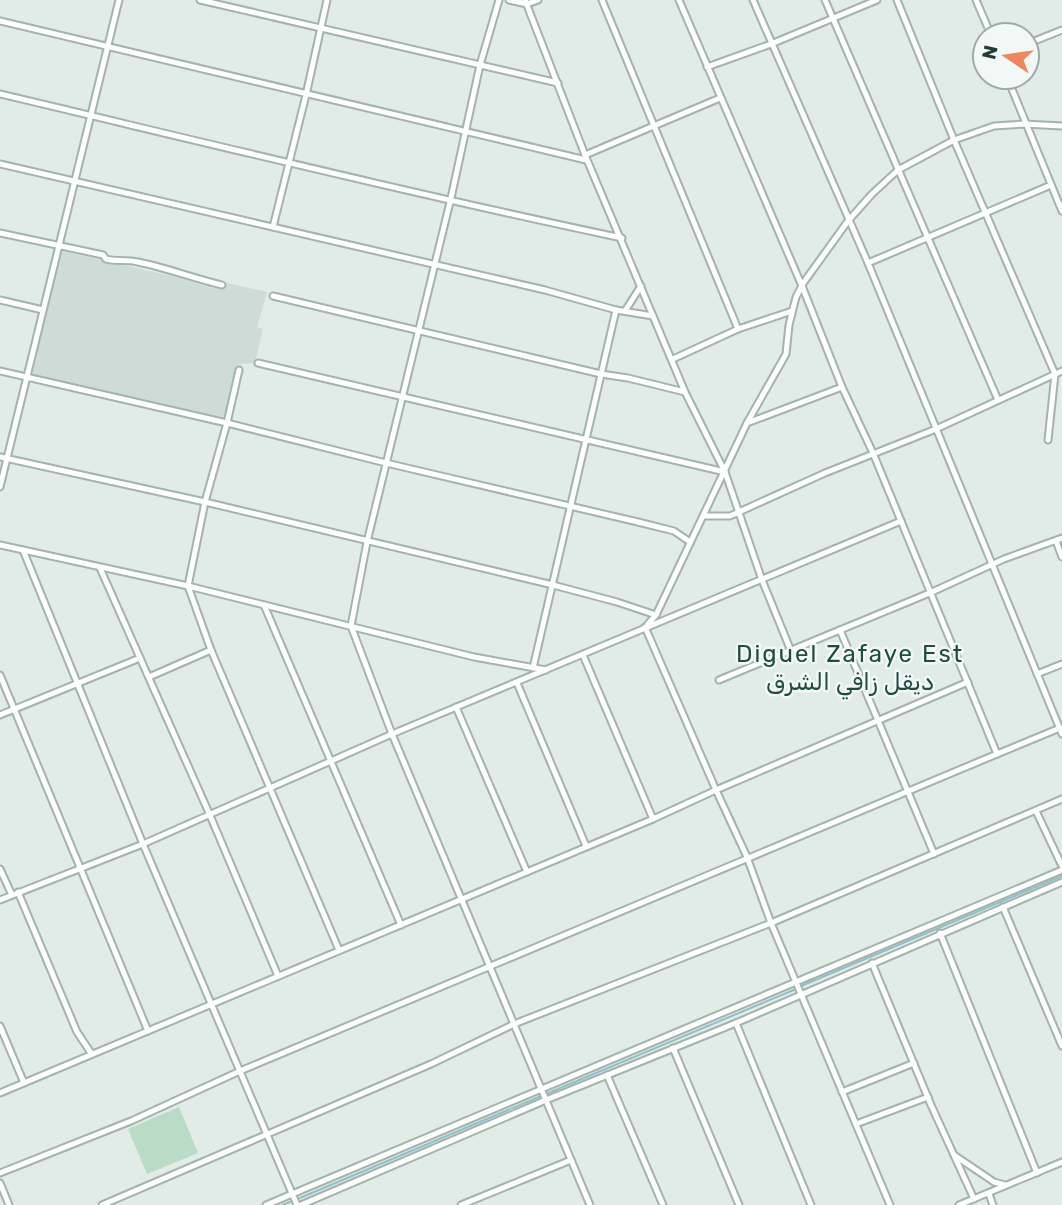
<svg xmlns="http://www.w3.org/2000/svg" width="1062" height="1205" viewBox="0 0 1062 1205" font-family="Rubik,'Noto Sans Arabic',sans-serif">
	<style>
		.built { fill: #cfdbd6 }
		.green { fill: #badbc5 }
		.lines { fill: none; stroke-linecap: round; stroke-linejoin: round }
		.stream { stroke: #8bc1ce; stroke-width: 2 }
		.street-casing { stroke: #a4b3ae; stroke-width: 9 }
		.street { stroke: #fff; stroke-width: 5 }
		.labels { text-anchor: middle; stroke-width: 5; stroke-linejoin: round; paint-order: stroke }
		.neighbourhood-label { font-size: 24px; letter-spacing: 2px; fill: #1f4c43; stroke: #f1f8f5 }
	</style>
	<rect width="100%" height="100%" fill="#e1ebe7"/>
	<!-- built -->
	<path class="built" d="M61,251L225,288L227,283L267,292L257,327L263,329L255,363L239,364L225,419L32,375Z"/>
	<!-- green -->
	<path class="green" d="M179,1107L198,1153L147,1174L128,1129Z"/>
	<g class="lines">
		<!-- stream -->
		<g class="stream">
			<path d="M801,986L1062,876"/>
			<path d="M546,1094L796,989"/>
			<path d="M300,1198L541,1096"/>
			<path d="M282,1205L290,1202"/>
		</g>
		<!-- street casing -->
		<g class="street-casing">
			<g id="street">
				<path d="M200,0L558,83"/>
				<path d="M499,0L480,65L451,198L367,542L351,626L392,734L590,1205"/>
				<path d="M509,0L527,4L538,0"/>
				<path d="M525,0L585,155L685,392L725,472L762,580L791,651"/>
				<path d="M602,0L738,329"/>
				<path d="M679,0L802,286"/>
				<path d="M753,0L868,263L1062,734"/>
				<path d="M825,0L998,400"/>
				<path d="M897,0L954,140L1055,374L1048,440"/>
				<path d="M976,0L991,35"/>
				<path d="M0,21L586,160"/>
				<path d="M1027,44L1062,30"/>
				<path d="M707,67L771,44L877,0"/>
				<path d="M1007,77L1062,211"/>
				<path d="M0,94C207,143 414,194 622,238"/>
				<path d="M585,155L720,98"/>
				<path d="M0,164L545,290L616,310L653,316"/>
				<path d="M273,227L306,95L327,0"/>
				<path d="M0,233L103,255L106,259C116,262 126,259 138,262C167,268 193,278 222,285"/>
				<path d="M868,263L1051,185"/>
				<path d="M802,286L842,387L873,453L997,754L1060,728"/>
				<path d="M273,296L601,374L628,378L685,392"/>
				<path d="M0,300L43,310"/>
				<path d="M625,311L641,286"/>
				<path d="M673,359L738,329L792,311"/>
				<path d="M258,363L725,472"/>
				<path d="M239,370L227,423L205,502L188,586L211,650L339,950"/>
				<path d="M0,371L227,423L386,463L638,522L674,531L690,542"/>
				<path d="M747,423L842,387"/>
				<path d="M0,457L205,502L553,585L617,602L656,615"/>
				<path d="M0,487L119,0"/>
				<path d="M703,516H730L825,473L936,429L1062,371"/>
				<path d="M1056,541L1062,557"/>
				<path d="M0,545L188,586L474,657L546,670"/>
				<path d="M23,550L143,844L297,1205"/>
				<path d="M100,568L209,813L278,976"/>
				<path d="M264,605L401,925"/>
				<path d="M648,624L656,615L747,423L786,354L789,325L796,297L804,282L848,221L872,194L898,170L954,140L994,126L1024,124L1062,126"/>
				<path d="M645,627L716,790L747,857L771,923L890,1205"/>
				<path d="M840,630L934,854"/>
				<path d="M583,655L653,819"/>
				<path d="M533,668L616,310"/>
				<path d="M1037,674L1062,664"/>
				<path d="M0,675L148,1031"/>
				<path d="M149,677L211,650"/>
				<path d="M719,680L932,592L1004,559L1062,538"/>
				<path d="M517,683L586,846"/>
				<path d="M456,707L527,872"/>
				<path d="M0,715L140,658"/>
				<path d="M1036,811L1062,866"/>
				<path d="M0,869L12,895"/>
				<path d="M18,892L77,1032L91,1053"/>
				<path d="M0,900L143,844L392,734L901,521"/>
				<path d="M1003,907L1062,1046"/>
				<path d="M940,933L1037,1173"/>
				<path d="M872,963L931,1105L974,1199"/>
				<path d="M736,1023L811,1205"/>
				<path d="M0,1026L24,1083"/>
				<path d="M673,1048L739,1205"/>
				<path d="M607,1075L663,1205"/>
				<path d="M842,1092L914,1063"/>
				<path d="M0,1093L653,819L716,790L968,682"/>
				<path d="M856,1124L928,1097"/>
				<path d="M954,1155L994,1182L1005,1185"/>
				<path d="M0,1173L131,1121L240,1071L997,754"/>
				<path d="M0,1183L9,1205"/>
				<path d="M989,1194L993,1205"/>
				<path d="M102,1205L431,1064L514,1024L771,923L1062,799"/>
				<path d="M266,1205L1062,870"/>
				<path d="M301,1205L546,1100L736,1023L1062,882"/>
				<path d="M461,1205L571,1160"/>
				<path d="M959,1205L1062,1162"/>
			</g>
		</g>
		<!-- street -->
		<use href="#street" class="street"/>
	</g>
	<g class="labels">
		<!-- neighbourhood labels -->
		<g class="neighbourhood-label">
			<text x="850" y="662">Diguel Zafaye Est<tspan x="850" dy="28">ديقل زافي الشرق</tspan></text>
		</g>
	</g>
	<!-- north arrow -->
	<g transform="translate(1006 56) rotate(283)"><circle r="33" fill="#f1f8f5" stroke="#9eaca8" stroke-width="2"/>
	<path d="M0-5L12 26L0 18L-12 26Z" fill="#ec875e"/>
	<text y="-10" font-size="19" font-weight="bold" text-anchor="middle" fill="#223b35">N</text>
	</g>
</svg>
